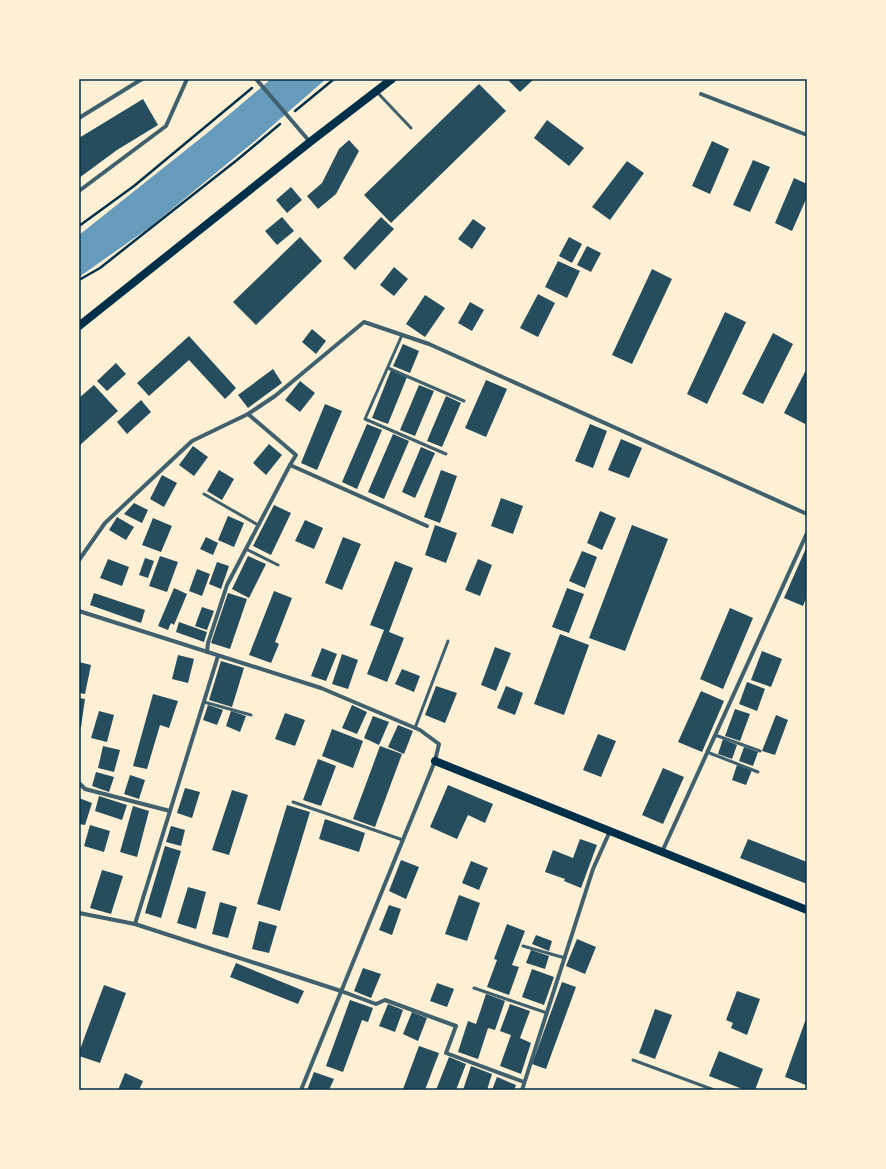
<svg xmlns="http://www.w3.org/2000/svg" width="886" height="1169" viewBox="0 0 886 1169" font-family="'Fira Sans Condensed',sans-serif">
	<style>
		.water { fill: #669bbc }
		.building { fill: #264d5e }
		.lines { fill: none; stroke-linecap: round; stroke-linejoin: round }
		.path { stroke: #003049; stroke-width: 2.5 }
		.service { stroke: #3f606c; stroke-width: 3 }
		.minor { stroke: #3f606c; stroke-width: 4 }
		.secondary { stroke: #003049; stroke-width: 8 }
		.neatline { fill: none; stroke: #003049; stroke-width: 1.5 }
	</style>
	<rect width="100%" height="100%" fill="#fdf0d5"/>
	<!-- water -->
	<path class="water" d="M271,79H326L256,140L150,227L79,277V235L206,134Z"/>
	<!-- building -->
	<g class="building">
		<path d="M509,79H534L520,92L508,80Z"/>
		<path d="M479,84L506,111L391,223L364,195Z"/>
		<path d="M143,99L158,125L117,150L79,178V138Z"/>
		<path d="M547,120L584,148L569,166L534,138Z"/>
		<path d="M349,140L359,151L336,194L318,209L307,196L322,183L339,149Z"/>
		<path d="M712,141L729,149L710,194L692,186Z"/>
		<path d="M753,160L770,167L750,212L733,205Z"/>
		<path d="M627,161L644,173L610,220L592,207Z"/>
		<path d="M794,178L807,184V197L792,231L775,223Z"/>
		<path d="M291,187L302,200L287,213L276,200Z"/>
		<path d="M282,217L294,231L277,245L265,231Z"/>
		<path d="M381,217L394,229L355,270L343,258Z"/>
		<path d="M473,219L486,228L472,249L458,239Z"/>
		<path d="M300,237L322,261L256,325L233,302Z"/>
		<path d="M569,237L582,244L572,263L559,256Z"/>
		<path d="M587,246L601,253L591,272L577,265Z"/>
		<path d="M558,261L580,271L567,298L545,287Z"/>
		<path d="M394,267L408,279L394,296L380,285Z"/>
		<path d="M652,269L672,279L632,364L612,355Z"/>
		<path d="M538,294L555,303L538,337L520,328Z"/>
		<path d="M425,295L445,308L425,337L406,324Z"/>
		<path d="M470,302L484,310L472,331L458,323Z"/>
		<path d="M725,312L746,322L707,404L687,394Z"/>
		<path d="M312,329L326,341L316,354L302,342Z"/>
		<path d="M773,333L793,344L763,404L742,394Z"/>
		<path d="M189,336L236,388L225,399L189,360L149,396L137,383Z"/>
		<path d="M403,344L419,351L410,373L393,366Z"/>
		<path d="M116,363L126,374L107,391L97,381Z"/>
		<path d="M807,368V419L805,424L784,413Z"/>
		<path d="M273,369L282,383L248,408L238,395Z"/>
		<path d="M391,370L407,377L388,424L372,418Z"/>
		<path d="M486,380L507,389L486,437L465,428Z"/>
		<path d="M300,381L315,393L300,412L285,400Z"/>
		<path d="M94,385L118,411L79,446V398Z"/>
		<path d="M419,385L434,391L415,436L400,430Z"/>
		<path d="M446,396L461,403L442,447L427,441Z"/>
		<path d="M141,400L151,412L127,434L117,422Z"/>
		<path d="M325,404L342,411L317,470L301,463Z"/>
		<path d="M367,424L382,430L357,489L342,482Z"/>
		<path d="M590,424L607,431L593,468L575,461Z"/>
		<path d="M393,434L409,441L384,499L368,492Z"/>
		<path d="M621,439L642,448L629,478L608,470Z"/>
		<path d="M269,444L282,455L266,475L253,463Z"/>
		<path d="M193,446L208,457L194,476L179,465Z"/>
		<path d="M421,447L435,453L415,498L402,492Z"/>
		<path d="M219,470L234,479L222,500L207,491Z"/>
		<path d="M441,470L457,476L440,523L424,517Z"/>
		<path d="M162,475L177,483L164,507L150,499Z"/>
		<path d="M501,498L523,506L513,534L491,526Z"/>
		<path d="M134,503L148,510L142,523L124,514Z"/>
		<path d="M274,505L291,513L271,555L253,546Z"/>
		<path d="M600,511L616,518L602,550L587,543Z"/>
		<path d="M228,516L244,523L234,547L218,540Z"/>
		<path d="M117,517L134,527L126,540L109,530Z"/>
		<path d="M153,518L172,526L161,552L142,545Z"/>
		<path d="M305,520L323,528L314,549L295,541Z"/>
		<path d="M435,525L457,533L446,563L425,555Z"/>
		<path d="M632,525L668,539L625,651L589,638Z"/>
		<path d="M206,537L218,543L213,555L200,549Z"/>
		<path d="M343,537L361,544L342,590L325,583Z"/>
		<path d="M807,546V596L803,606L784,598Z"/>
		<path d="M582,551L597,557L585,588L569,581Z"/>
		<path d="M160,556L178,562L167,592L149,586Z"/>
		<path d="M248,556L266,564L249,598L232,589Z"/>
		<path d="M145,558L154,561L148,578L139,575Z"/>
		<path d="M108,559L129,567L122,586L100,578Z"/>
		<path d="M478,559L492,565L480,596L465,590Z"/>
		<path d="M395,561L413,568L389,632L404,638L387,682L367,674L384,630L370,625Z"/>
		<path d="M217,562L229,566L221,589L209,584Z"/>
		<path d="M197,569L210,574L202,596L189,591Z"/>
		<path d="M174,588L187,594L174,625L171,623L168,630L158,626Z"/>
		<path d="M567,588L584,594L569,633L552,627Z"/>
		<path d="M274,591L292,598L275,642L279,644L271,663L249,655Z"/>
		<path d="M94,593L145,610L141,623L90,605Z"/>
		<path d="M228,593L247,599L230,649L211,643Z"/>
		<path d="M202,607L214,611L207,630L195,626Z"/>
		<path d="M730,608L753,618L723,689L700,679Z"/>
		<path d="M179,622L207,632L204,642L176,632Z"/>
		<path d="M560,634L589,645L564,715L534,704Z"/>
		<path d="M495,647L511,653L496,691L481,685Z"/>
		<path d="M322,648L337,654L326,681L311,676Z"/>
		<path d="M762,651L782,659L771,687L751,680Z"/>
		<path d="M342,654L358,660L348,689L332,684Z"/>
		<path d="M178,655L194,659L188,683L172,679Z"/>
		<path d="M221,661L244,668L232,707L209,700Z"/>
		<path d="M79,662L91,665L85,694L79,693Z"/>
		<path d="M402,669L420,676L414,692L395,684Z"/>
		<path d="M747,682L765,689L757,711L739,704Z"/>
		<path d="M436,686L457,693L445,723L425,715Z"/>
		<path d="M506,686L523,693L515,715L497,708Z"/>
		<path d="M701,691L724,701L702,752L678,742Z"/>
		<path d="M153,694L178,701L169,728L160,725L147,769L133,766Z"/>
		<path d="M79,698L85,699L81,727H79Z"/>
		<path d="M208,705L223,710L217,725L203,720Z"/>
		<path d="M352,705L367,712L357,734L342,728Z"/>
		<path d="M735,709L750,714L740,741L725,736Z"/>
		<path d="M99,711L114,715L107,742L91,738Z"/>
		<path d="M231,711L246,716L240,732L226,726Z"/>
		<path d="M285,713L305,720L295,746L275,739Z"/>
		<path d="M776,715L788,720L775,755L762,751Z"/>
		<path d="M373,716L389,722L379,745L364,738Z"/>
		<path d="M398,725L413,731L404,754L388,747Z"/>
		<path d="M332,729L363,741L353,768L322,756Z"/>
		<path d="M598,734L616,741L601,777L583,770Z"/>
		<path d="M723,739L737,745L732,759L718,754Z"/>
		<path d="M103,746L120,750L114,772L98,768Z"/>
		<path d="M380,746L402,754L375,827L353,819Z"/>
		<path d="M744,747L758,752L753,766L739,761Z"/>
		<path d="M318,759L336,766L321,806L303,800Z"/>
		<path d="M737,765L752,770L746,785L732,780Z"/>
		<path d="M663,768L684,777L663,824L642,815Z"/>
		<path d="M96,772L114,777L109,792L92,786Z"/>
		<path d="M130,775L145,780L139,799L124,794Z"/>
		<path d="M448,785L493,804L485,823L468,815L457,839L430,827Z"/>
		<path d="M185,788L200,792L192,818L177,813Z"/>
		<path d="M232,790L248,795L229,855L212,850Z"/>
		<path d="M99,796L127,805L122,820L95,811Z"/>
		<path d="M79,798L92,803L85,825L79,824Z"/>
		<path d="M287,805L310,812L280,911L257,904Z"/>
		<path d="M133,806L149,811L137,857L120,852Z"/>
		<path d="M325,819L365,833L359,852L319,839Z"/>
		<path d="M90,825L110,831L104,852L84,846Z"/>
		<path d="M171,826L185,830L181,846L166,842Z"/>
		<path d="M580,839L597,845L581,888L564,881L565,879L545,872L553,850L573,858Z"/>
		<path d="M748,839L807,862V884L740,858Z"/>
		<path d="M165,846L181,851L161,918L145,913Z"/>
		<path d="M401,860L419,867L406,899L389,891Z"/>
		<path d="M471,861L488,868L479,890L462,883Z"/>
		<path d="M102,870L123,876L111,914L90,908Z"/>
		<path d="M188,887L206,892L196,929L177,923Z"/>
		<path d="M459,895L480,903L467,941L445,934Z"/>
		<path d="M220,902L237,907L228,938L212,934Z"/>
		<path d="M389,905L401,909L392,935L379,930Z"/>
		<path d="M259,921L277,926L269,953L252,949Z"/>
		<path d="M507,924L525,931L512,965L519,967L509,995L487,987L497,960L494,959Z"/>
		<path d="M536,935L552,941L549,951L532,944Z"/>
		<path d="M577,939L596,947L585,974L566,966Z"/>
		<path d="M531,950L549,956L545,969L526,963Z"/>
		<path d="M236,963L304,991L298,1004L230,977Z"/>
		<path d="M363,968L381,974L371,998L354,991Z"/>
		<path d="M532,969L554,977L544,1005L522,997Z"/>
		<path d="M562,982L576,987L546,1069L532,1064Z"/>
		<path d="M437,983L454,989L447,1007L430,1001Z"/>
		<path d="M104,985L126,993L100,1063L79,1056V1052Z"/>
		<path d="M737,991L760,999L747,1035L731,1028L733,1023L726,1020Z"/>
		<path d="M486,994L505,1001L495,1030L488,1028L478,1059L458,1052L468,1021L476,1024Z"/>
		<path d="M350,1000L373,1008L368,1022L362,1020L343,1072L326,1066Z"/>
		<path d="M388,1004L403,1010L395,1032L379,1026Z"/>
		<path d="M510,1004L530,1011L520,1038L531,1043L521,1074L500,1066L511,1035L500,1031Z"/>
		<path d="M655,1009L672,1015L655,1059L639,1053Z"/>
		<path d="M412,1012L427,1018L418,1041L403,1034Z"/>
		<path d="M807,1016V1082L806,1085L785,1077Z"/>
		<path d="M419,1046L439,1053L425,1090H406L403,1089Z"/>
		<path d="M719,1051L763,1069L755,1090H745L709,1076Z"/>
		<path d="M449,1057L466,1064L456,1090H436Z"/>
		<path d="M471,1066L492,1074L487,1090H463Z"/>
		<path d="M314,1072L334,1079L329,1090H307Z"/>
		<path d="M125,1073L143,1081L139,1090H118Z"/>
		<path d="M497,1077L516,1085L514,1090H492Z"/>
	</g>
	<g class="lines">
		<!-- path -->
		<g class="path">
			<path d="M295,111L334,79"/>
			<path d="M79,226L134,186L252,88"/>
			<path d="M79,280L100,268L237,160L280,124"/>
		</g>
		<!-- service -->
		<g class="service">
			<path d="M376,91L411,128"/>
			<path d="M402,335L365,419L446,454"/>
			<path d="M388,368L464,401"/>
			<path d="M204,494L258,525"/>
			<path d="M246,549L278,565"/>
			<path d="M204,702L251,715"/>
			<path d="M415,728L448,641"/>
			<path d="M715,735L760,751"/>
			<path d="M707,752L758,772"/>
			<path d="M293,802L403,840"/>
			<path d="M523,946L565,958"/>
			<path d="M474,988L547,1013"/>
			<path d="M633,1060L714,1090"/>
		</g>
		<!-- minor -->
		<g class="minor">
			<path d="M256,79L310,142"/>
			<path d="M701,94L807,135"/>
			<path d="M79,118L142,79"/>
			<path d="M79,191L166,126L187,79"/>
			<path d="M248,414L296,455L290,465"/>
			<path d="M79,560L105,523L192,441L248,414L275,396L364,322L429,344L807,514"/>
			<path d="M79,611L321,688L420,730L439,744L435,761L301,1090"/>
			<path d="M207,652L208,643L227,585L290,465L427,526"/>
			<path d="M79,783L85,789L170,811"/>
			<path d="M662,852L807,533"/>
			<path d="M79,913L135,924L341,991L376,1004L385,1000L456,1026L446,1053L524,1082"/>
			<path d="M135,924L218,656"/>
			<path d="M522,1090L593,869L610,831"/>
		</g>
		<!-- secondary -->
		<g class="secondary">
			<path d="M79,326L310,142L392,79"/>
			<path d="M435,761L807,910"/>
		</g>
	</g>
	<!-- border -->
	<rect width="886" height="1169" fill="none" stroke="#fdf0d5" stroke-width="160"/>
	<rect x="80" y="80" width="726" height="1009" class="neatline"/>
</svg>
